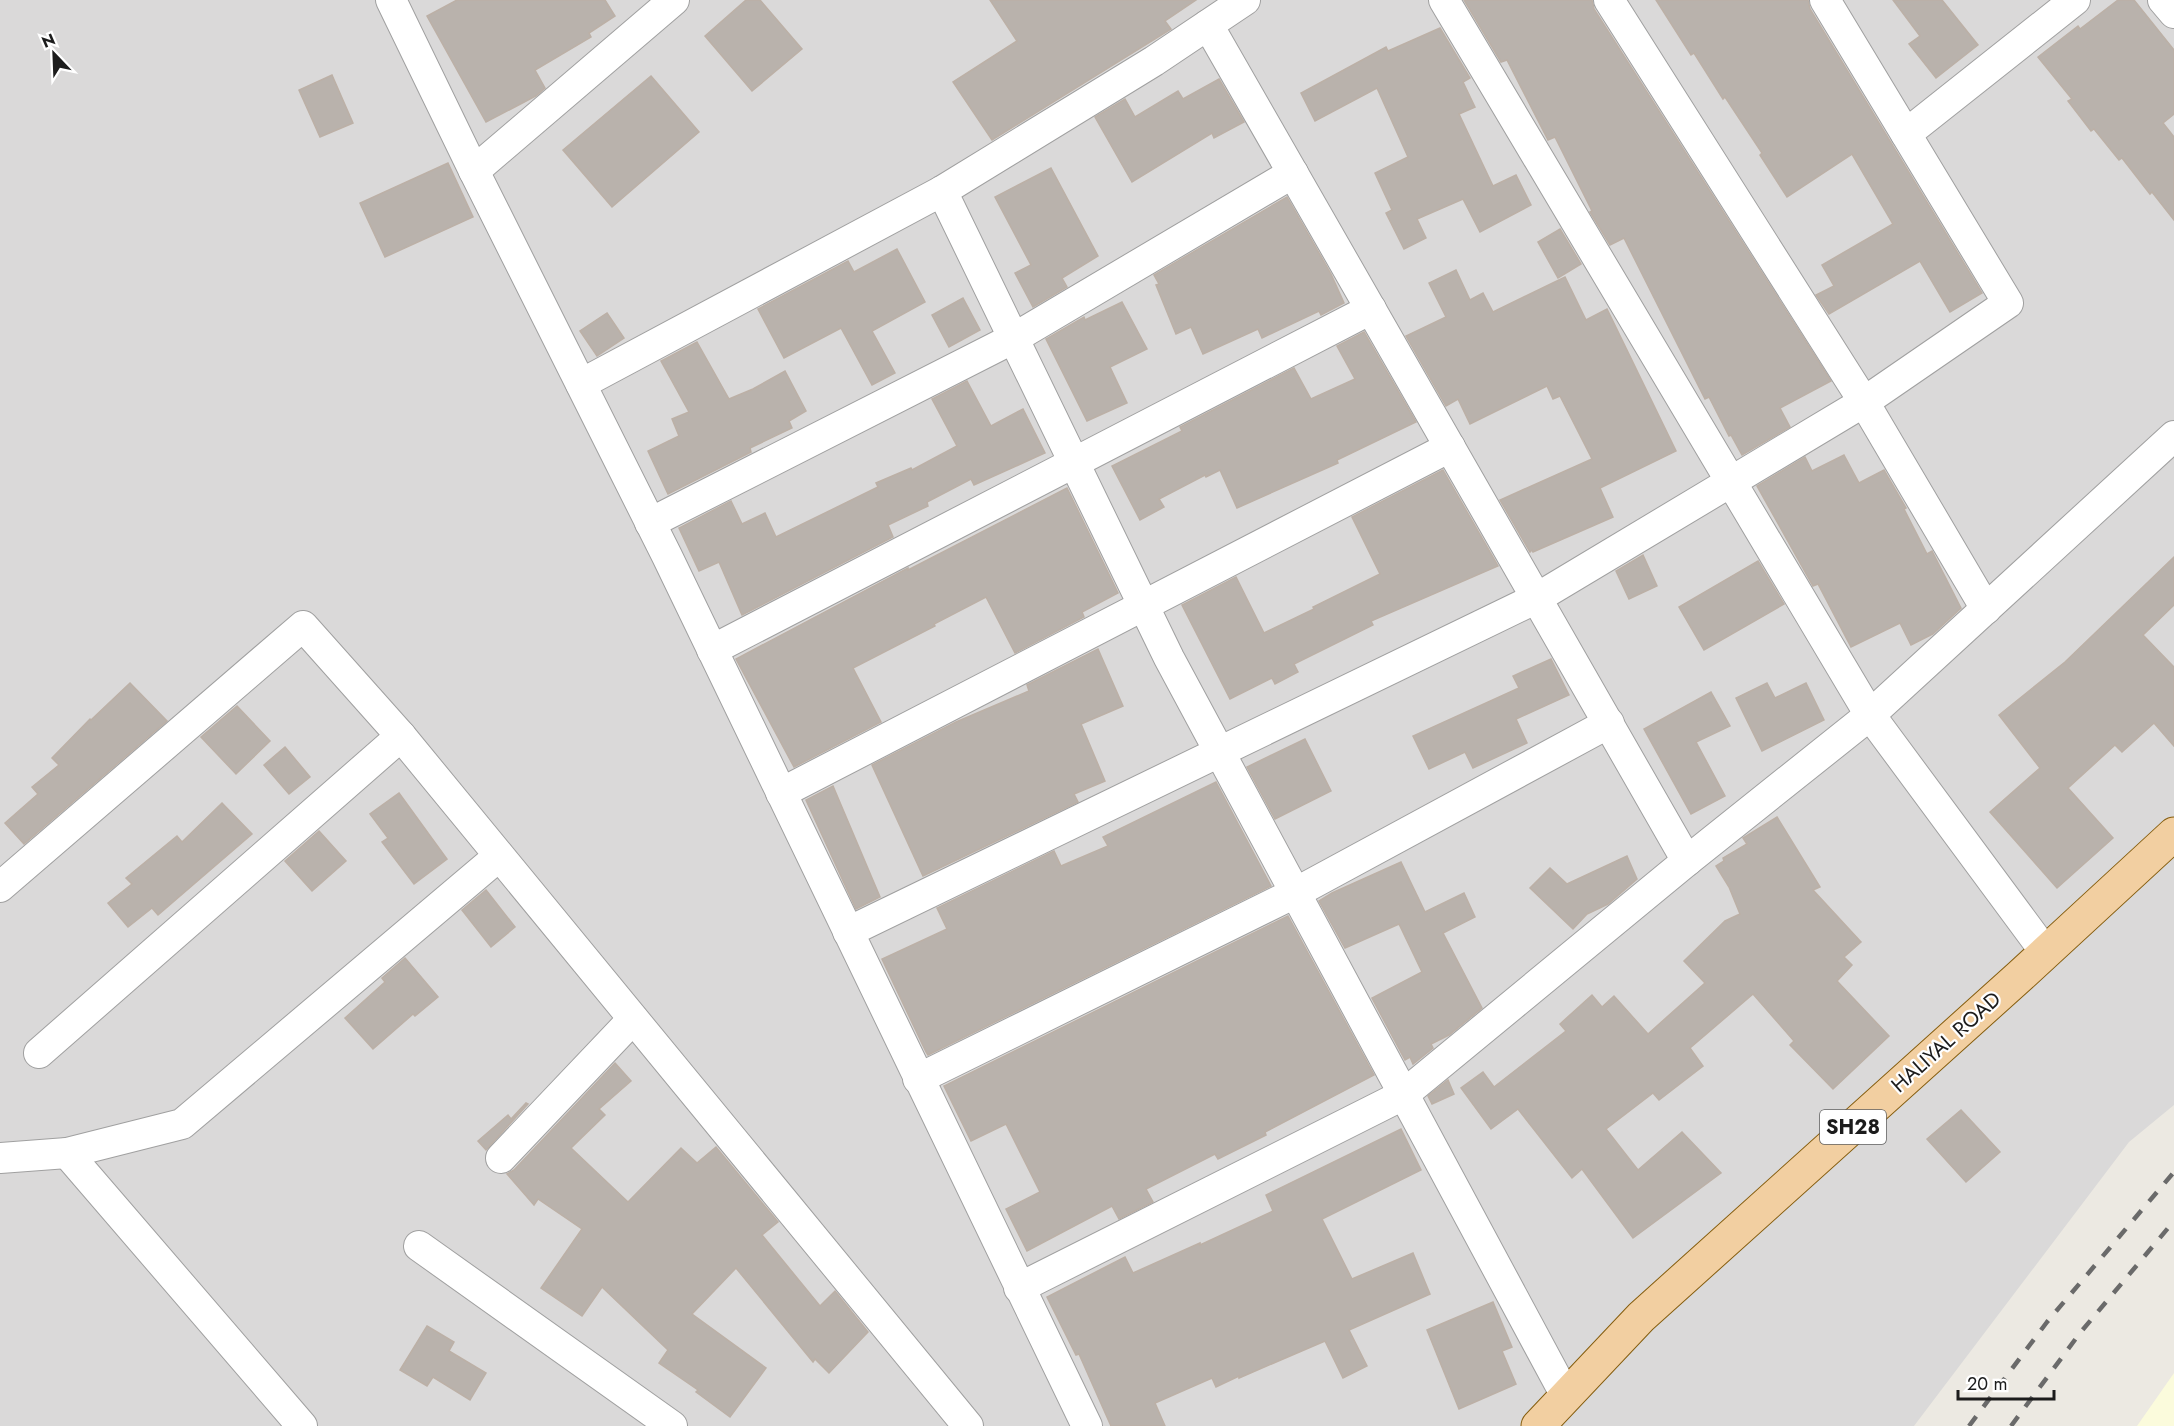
<svg xmlns="http://www.w3.org/2000/svg" width="2174" height="1426" viewBox="0 0 2174 1426" font-family="Jost,sans-serif">
	<style>
		.residential { fill: #dad9d9 }
		.education { fill: #fbfbdc }
		.building { fill: #b9b2ac; stroke: #bcb0a6; stroke-width: 1.5 }
		.lines { fill: none; stroke-linecap: round; stroke-linejoin: round }
		.minor-casing { stroke: #a0a0a0; stroke-width: 32 }
		.primary-casing { stroke: #855d0e; stroke-width: 35 }
		.minor { stroke: #fff; stroke-width: 30 }
		.primary { stroke: #f2cfa1; stroke-width: 33 }
		.rail { stroke: #6a6a6a; stroke-width: 4.5; stroke-dasharray: 12 12; stroke-linecap: butt }
		.labels { text-anchor: middle; stroke-width: 4.5; stroke-linejoin: round; paint-order: stroke }
		.shield { fill: #fff; stroke: #606060; stroke-width: 1.5 }
		.shield-label { font-size: 20px; font-weight: bold; fill: #1c1c1c }
		.street-label { font-size: 21px; fill: #1c1c1c; stroke: #fff }
	</style>
	<rect width="100%" height="100%" fill="#ece9e2"/>
	<!-- residential -->
	<path class="residential" d="M0,0H2174V1105L2129,1142L1914,1426H0Z"/>
	<!-- education -->
	<path class="education" d="M2174,1373V1426H2137Z"/>
	<!-- building -->
	<g class="building">
		<path d="M457,0H605L615,16L589,33L591,37L535,70L545,88L536,96L486,122L427,16Z"/>
		<path d="M746,0H760L802,49L752,91L705,36Z"/>
		<path d="M990,0H1196L1165,21L1171,29L992,140L953,82L1017,41Z"/>
		<path d="M1464,0H1592L1594,9L1831,381L1780,408L1790,427L1742,455L1731,435L1729,436L1709,397L1705,399L1624,238L1610,245L1590,212L1592,211L1555,137L1548,140L1507,60L1501,62Z"/>
		<path d="M1656,0H1808L1810,9L1982,293L1950,312L1920,261L1829,314L1816,295L1834,286L1822,265L1893,224L1852,154L1787,197L1760,155L1762,153L1725,97L1723,99L1694,53L1691,55Z"/>
		<path d="M1893,0H1942L1978,45L1936,78L1909,44L1920,36Z"/>
		<path d="M2118,0H2134L2174,50V114L2163,123L2174,137V220L2152,192L2150,194L2122,158L2119,160L2094,129L2091,131L2068,101L2072,99L2038,57L2078,26L2080,29Z"/>
		<path d="M1440,28L1470,78L1463,82L1475,107L1459,114L1493,186L1516,175L1531,205L1480,232L1463,199L1417,219L1426,238L1404,249L1386,213L1392,210L1375,173L1408,157L1377,88L1315,121L1301,93L1386,47L1388,51Z"/>
		<path d="M332,75L353,123L320,137L299,90Z"/>
		<path d="M651,76L699,132L612,207L563,150Z"/>
		<path d="M1219,79L1244,122L1214,138L1212,133L1132,182L1095,117L1125,99L1135,117L1178,91L1183,99Z"/>
		<path d="M448,163L473,217L385,257L360,203Z"/>
		<path d="M1051,168L1098,256L1062,278L1067,287L1033,307L1015,273L1031,265L995,197Z"/>
		<path d="M1287,197L1331,274L1344,303L1321,315L1319,311L1262,338L1258,329L1203,354L1191,327L1176,334L1156,285L1159,284L1154,275Z"/>
		<path d="M1560,229L1581,264L1558,278L1538,242Z"/>
		<path d="M897,249L925,302L872,331L895,373L872,385L841,328L784,358L758,309L848,261L854,272Z"/>
		<path d="M1456,270L1470,300L1483,293L1493,312L1565,277L1586,320L1607,309L1676,451L1600,488L1613,517L1533,552L1532,550L1530,552L1500,500L1592,459L1560,396L1553,399L1547,386L1470,424L1458,399L1446,406L1406,336L1446,317L1429,283Z"/>
		<path d="M963,298L980,330L949,347L932,315Z"/>
		<path d="M1122,302L1147,349L1110,367L1127,403L1087,421L1046,339L1084,317L1085,320Z"/>
		<path d="M607,313L624,338L597,356L580,331Z"/>
		<path d="M1364,332L1416,422L1337,460L1338,463L1237,508L1220,470L1206,477L1205,475L1159,499L1164,507L1140,520L1112,466L1182,431L1180,427L1294,368L1311,399L1355,379L1337,346Z"/>
		<path d="M697,342L729,399L753,389L785,371L806,411L789,421L792,428L750,448L751,452L668,494L648,451L679,436L672,419L689,412L661,361Z"/>
		<path d="M967,381L991,426L1023,409L1045,453L974,485L971,479L927,502L928,506L888,525L893,537L742,615L719,562L699,571L679,528L731,501L742,524L765,513L776,537L878,487L876,483L911,468L912,470L957,446L932,399Z"/>
		<path d="M1844,455L1859,483L1884,470L1906,508L1904,509L1927,554L1932,551L1961,608L1933,634L1911,645L1900,623L1851,647L1818,584L1813,586L1757,486L1805,457L1812,471Z"/>
		<path d="M1443,470L1498,566L1371,621L1373,625L1294,664L1298,672L1275,684L1272,678L1230,699L1182,605L1236,577L1264,633L1314,609L1313,607L1380,574L1352,517Z"/>
		<path d="M1067,488L1118,593L1082,612L1084,617L1015,653L986,597L934,624L935,626L853,668L881,722L794,767L736,659L908,568V570Z"/>
		<path d="M1643,555L1657,586L1629,599L1616,571Z"/>
		<path d="M2174,557V605L2143,635L2174,667V746L2154,723L2122,752L2115,745L2068,788L2113,838L2057,888L1990,812L2040,768L1999,715L2065,662Z"/>
		<path d="M1758,561L1784,604L1704,650L1679,607Z"/>
		<path d="M1098,649L1123,706L1081,724L1105,781L1074,794L1078,802L923,876L872,765L956,722L1029,691L1027,685Z"/>
		<path d="M1551,659L1569,695L1516,719L1527,743L1473,768L1465,752L1429,769L1413,736L1519,688L1513,676Z"/>
		<path d="M130,683L167,721L24,844L5,823L38,794L32,787L59,765L52,758L90,719L91,720Z"/>
		<path d="M1767,683L1775,698L1806,683L1824,720L1762,751L1736,698Z"/>
		<path d="M1711,692L1730,726L1696,742L1725,796L1691,814L1644,729Z"/>
		<path d="M237,706L270,741L236,774L201,737Z"/>
		<path d="M1305,739L1331,791L1275,819L1247,767Z"/>
		<path d="M285,747L310,777L289,794L264,765Z"/>
		<path d="M1216,782L1271,886L928,1055L926,1052L882,959L947,929L937,908L1054,851L1061,866L1108,846L1103,837Z"/>
		<path d="M833,786L880,897L856,909L806,800Z"/>
		<path d="M399,793L447,859L414,884L382,842L388,838L370,814Z"/>
		<path d="M222,803L252,834L158,915L152,908L128,927L108,903L132,884L126,878L177,836L182,842Z"/>
		<path d="M1777,817L1820,887L1813,890L1861,942L1844,957L1852,965L1837,981L1889,1036L1833,1089L1790,1045L1794,1041L1753,994L1690,1048L1703,1066L1659,1100L1653,1093L1606,1129L1638,1170L1682,1132L1721,1173L1633,1238L1582,1169L1572,1178L1518,1109L1491,1129L1461,1088L1483,1072L1494,1087L1566,1031L1560,1024L1592,995L1602,1007L1614,996L1648,1034L1705,983L1684,961L1725,921L1740,914L1729,887L1716,866L1724,861L1723,858L1747,844L1743,838Z"/>
		<path d="M319,831L346,861L312,891L285,861Z"/>
		<path d="M1627,856L1637,879L1608,904L1587,914L1573,929L1530,888L1550,868L1567,884Z"/>
		<path d="M1401,862L1425,912L1464,893L1475,917L1443,933L1482,1008L1449,1035L1431,1044L1433,1048L1413,1064L1410,1057L1405,1060L1372,998L1422,972L1399,924L1345,948L1319,901L1332,893Z"/>
		<path d="M486,890L515,927L491,947L462,910Z"/>
		<path d="M1288,916L1374,1075L1265,1132L1266,1135L1218,1159L1215,1154L1146,1189L1153,1202L1119,1219L1112,1206L1027,1251L1006,1209L1040,1192L1006,1124L971,1141L944,1086Z"/>
		<path d="M405,958L438,997L415,1016L413,1014L373,1049L345,1018L385,982L382,978Z"/>
		<path d="M615,1063L631,1081L599,1109L605,1115L571,1148L628,1202L681,1148L697,1163L716,1147L778,1222L762,1235L820,1306L835,1291L868,1332L829,1373L815,1359L813,1362L736,1268L692,1314L766,1368L730,1417L696,1392L698,1390L659,1363L668,1350L602,1287L582,1316L541,1288L582,1229L538,1199L534,1205L507,1174L514,1170Z"/>
		<path d="M1448,1080L1454,1094L1432,1104L1428,1096Z"/>
		<path d="M526,1103L528,1104L486,1150L478,1141L508,1115L511,1119Z"/>
		<path d="M1961,1110L2000,1152L1966,1182L1927,1139Z"/>
		<path d="M1401,1129L1421,1170L1322,1219L1352,1279L1413,1253L1430,1294L1349,1330L1367,1366L1343,1378L1325,1341L1239,1378V1376L1216,1387L1212,1378L1155,1403L1165,1426H1111L1079,1354L1076,1355L1047,1297L1125,1257L1133,1273L1200,1243V1245L1273,1211L1266,1195Z"/>
		<path d="M1493,1302L1512,1347L1502,1351L1516,1384L1459,1409L1427,1330Z"/>
		<path d="M427,1326L454,1342L449,1351L486,1373L470,1400L433,1377L427,1386L400,1370Z"/>
	</g>
	<g class="lines">
		<!-- minor casing -->
		<g class="minor-casing">
			<g id="minor">
				<path d="M391,0L474,171L667,556L1087,1426"/>
				<path d="M1444,0L1870,715L2046,953"/>
				<path d="M1609,0L1864,402L1986,609"/>
				<path d="M2163,0L2174,13"/>
				<path d="M1208,25L1687,861"/>
				<path d="M1906,134L2075,0"/>
				<path d="M474,171L674,0"/>
				<path d="M942,191L1169,658L1566,1396"/>
				<path d="M581,384L942,191L1154,61L1245,0"/>
				<path d="M650,523L1014,338L1293,173"/>
				<path d="M712,650L1371,309"/>
				<path d="M781,793L1450,447"/>
				<path d="M0,887L303,626L401,736L968,1426"/>
				<path d="M848,932L1537,598L1864,402L2008,303L1825,0"/>
				<path d="M39,1053L401,736"/>
				<path d="M918,1079L1295,893L1609,723"/>
				<path d="M67,1153L302,1426"/>
				<path d="M0,1158L67,1153L182,1124L499,856"/>
				<path d="M501,1158L633,1019"/>
				<path d="M419,1246L672,1426"/>
				<path d="M1019,1288L1403,1095L1687,861L1870,715L2174,436"/>
			</g>
		</g>
		<!-- primary casing -->
		<g class="primary-casing">
			<path id="primary" d="M1538,1426L1641,1317L2020,976L2174,834"/>
		</g>
		<!-- minor -->
		<use href="#minor" class="minor"/>
		<!-- primary -->
		<use href="#primary" class="primary"/>
		<!-- rail -->
		<g class="rail">
			<path d="M1969,1426L2047,1322L2174,1172"/>
			<path d="M2011,1426L2080,1333L2174,1221"/>
		</g>
	</g>
	<g class="labels">
		<!-- shield labels -->
		<rect class="shield" x="1820" y="1110" width="66" height="34" rx="4.5"/>
		<g class="shield-label">
			<text x="1853" y="1134">SH28</text>
		</g>
		<!-- street labels -->
		<g class="street-label">
			<text transform="translate(1946 1042) rotate(-42)" y="7">HALIYAL ROAD</text>
		</g>
	</g>
	<!-- north arrow -->
	<g transform="translate(54 54) rotate(337)" stroke="#ffffff" stroke-width="4.5" paint-order="stroke">
	<path d="M0-4.5L10 22L0 15L-10 22Z" fill="#1c1c1c"/>
	<text y="-9" font-size="16" font-weight="bold" text-anchor="middle" fill="#1c1c1c">N</text>
	</g>
	<!-- scale -->
	<path d="M1958 1390v9h96v-9" fill="none" stroke="#1c1c1c" stroke-width="3"/>
	<text x="1967" y="1390" font-size="18" fill="#1c1c1c" stroke="#ffffff" stroke-width="4.5" paint-order="stroke">20 m</text>
</svg>
